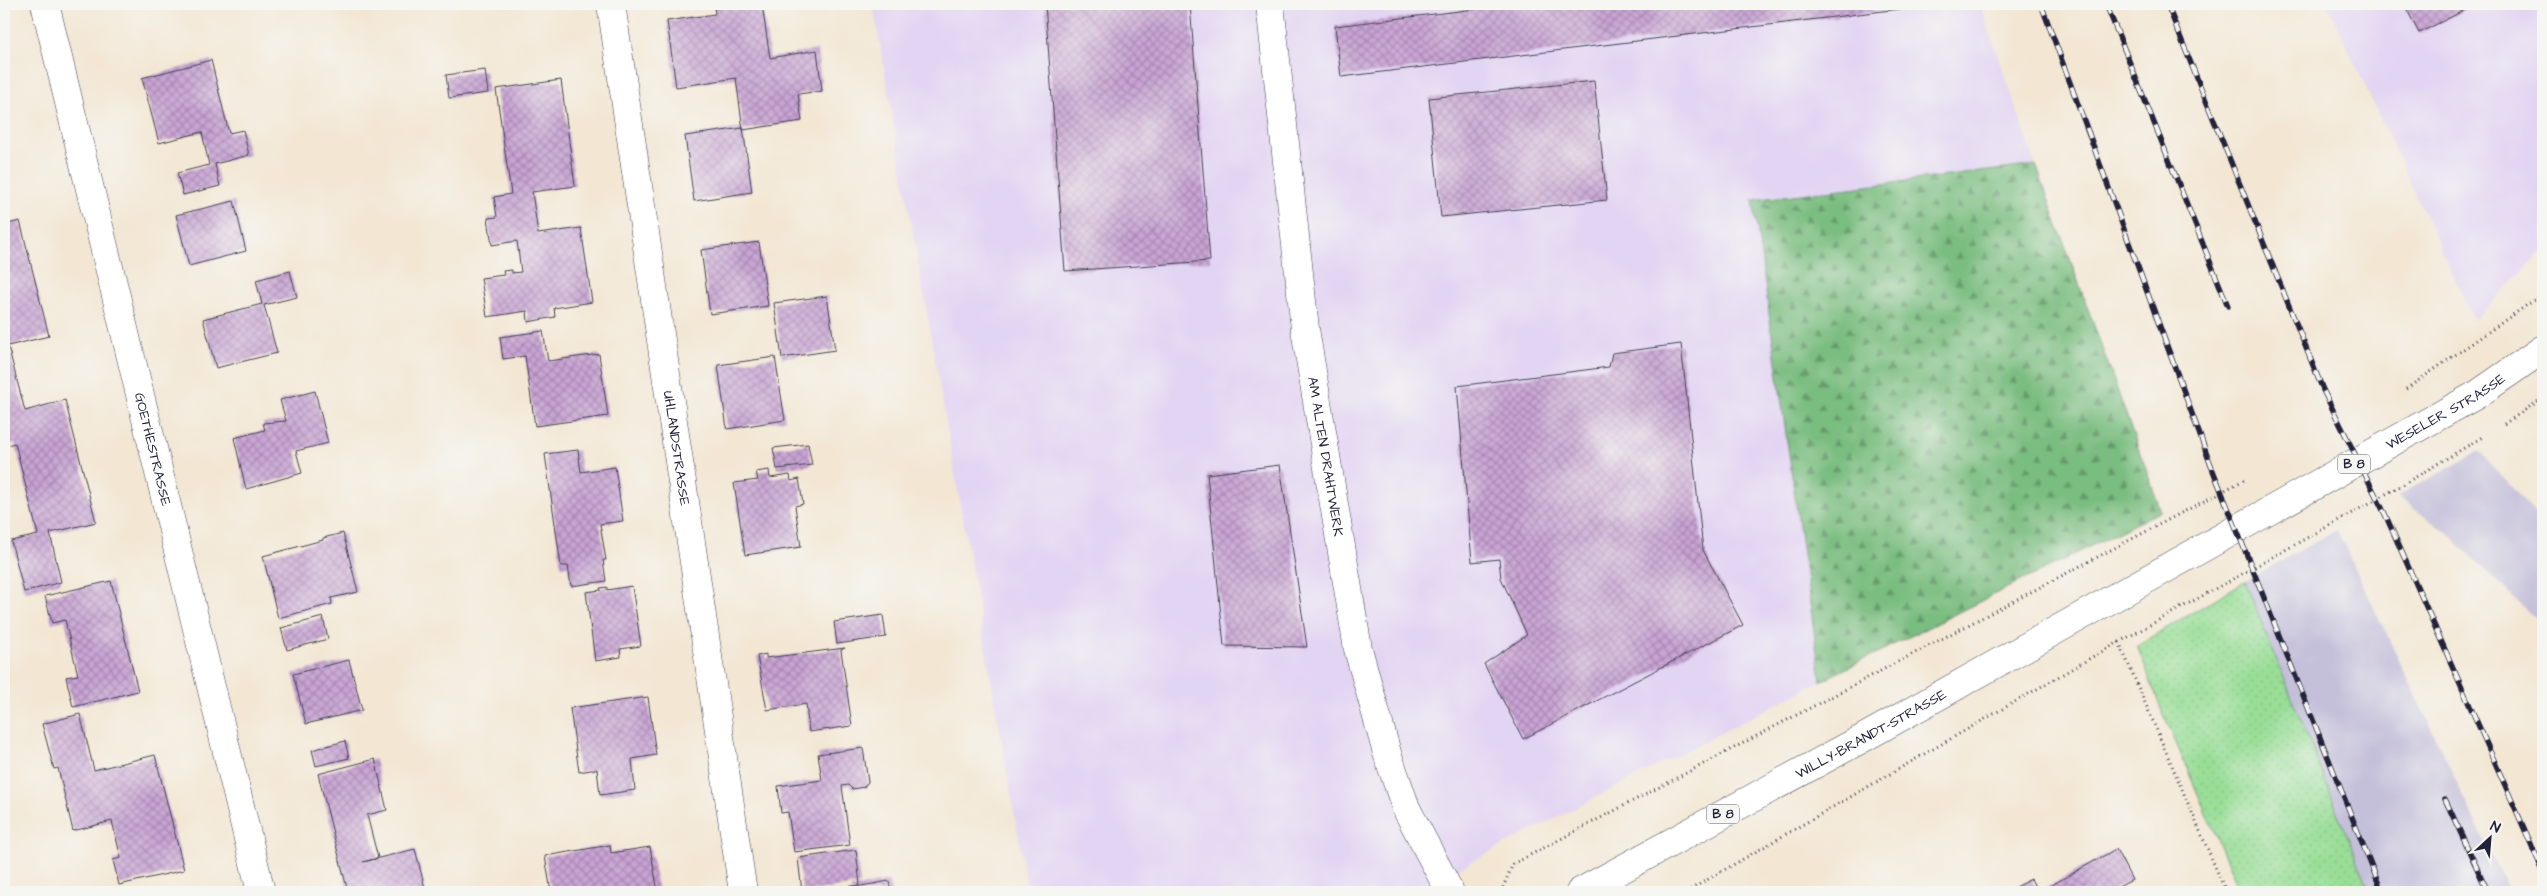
<svg xmlns="http://www.w3.org/2000/svg" width="2547" height="896" viewBox="0 0 2547 896" font-family="'Architects Daughter',sans-serif">
	<style>
		.built { fill: #e2d4f3 }
		.railway { fill: #c5c0da }
		.grass { fill: url(#grass-dots); stroke: #5e8069 }
		.forest { fill: url(#forest-firs); stroke: #4e705e }
		.building { fill: url(#building-cross-hatch) }
		.lines { fill: none; stroke-linecap: round; stroke-linejoin: round }
		.street-casing { stroke: #414052; stroke-width: 29 }
		.primary-casing { stroke: #414052; stroke-width: 29 }
		.path { stroke: #414052; stroke-width: 3; stroke-dasharray: 1 4; stroke-linecap: butt }
		.street { stroke: #fff; stroke-width: 28 }
		.primary { stroke: #fff; stroke-width: 28 }
		.rail-casing { stroke: #22223b; stroke-width: 5.5 }
		.rail { stroke: #f6f6f2; stroke-width: 4; stroke-dasharray: 11; stroke-linecap: butt }
		.labels { text-anchor: middle; stroke-width: 4; stroke-linejoin: round; paint-order: stroke }
		.shield { fill: #f6f6f2; stroke: #626272; stroke-width: 1 }
		.shield-label { font-size: 12px; font-weight: bold; fill: #22223b }
		.street-label { font-size: 14px; fill: #22223b; stroke: #f6f6f2 }
	</style>
	<defs>
		<pattern id="grass-dots" width="8" height="8" patternUnits="userSpaceOnUse" patternTransform="scale(1.25)"><rect width="8" height="8" fill="#99de97"/><path d="M2 2h.1M6 6h.1" fill="none" stroke="#84be83" stroke-width="1.8" stroke-linecap="round"/></pattern>
		<pattern id="forest-firs" width="22" height="20" patternUnits="userSpaceOnUse" patternTransform="scale(1.25)"><rect width="22" height="20" fill="#7abd80"/><path d="M5 1l3.5 6h-7zM16 11l3.5 6h-7z" fill="#64996a"/></pattern>
		<pattern id="building-cross-hatch" width="8" height="8" patternUnits="userSpaceOnUse" patternTransform="scale(1.25)"><rect width="8" height="8" fill="#c9a4d4"/><path d="M0 0l8 8M0 8l8-8" fill="none" stroke="#a385ad"/></pattern>
	</defs>
	<rect width="100%" height="100%" fill="#f6f6f2"/>
	<filter id="ink" filterUnits="userSpaceOnUse"><feTurbulence type="fractalNoise" baseFrequency=".02" numOctaves="2"/><feDisplacementMap in="SourceGraphic" scale="10" xChannelSelector="R" yChannelSelector="G"/><feConvolveMatrix kernelMatrix="1 2 1 2 8 2 1 2 1" color-interpolation-filters="sRGB"/></filter>
	<filter id="wash" filterUnits="userSpaceOnUse"><feTurbulence type="fractalNoise" baseFrequency=".0096" numOctaves="4" result="noise"/><feDisplacementMap in="SourceGraphic" scale="20" xChannelSelector="R" yChannelSelector="G"/><feGaussianBlur stdDeviation="1.12" result="paint"/><feColorMatrix in="noise" values="0 0 0 0 0 0 0 0 0 0 0 0 0 0 0 0 0 1.4 0 .05"/><feComposite in="paint" operator="in"/></filter>
	<g filter="url(#wash)">
		<rect width="100%" height="100%" fill="#f3e7d4"/>
		<!-- built -->
		<g class="built">
			<path d="M873,4H1980L2036,165L1753,200L1821,681L1413,892H1028Z"/>
			<path d="M2327,4H2543V251L2474,320Z"/>
		</g>
		<!-- railway -->
		<g class="railway">
			<path d="M2480,451L2543,523V626L2447,533L2397,496Z"/>
			<path d="M2337,530L2509,892H2370L2245,581Z"/>
		</g>
		<!-- grass -->
		<path class="grass" d="M2245,581L2370,892H2240L2158,701L2137,646Z"/>
		<!-- forest -->
		<path class="forest" d="M2036,165L2161,511L1821,681L1753,200Z"/>
		<g id="blocks">
			<!-- building -->
			<g class="building">
				<path d="M714,4L762,5L770,58L817,50L822,91L798,94L802,121L743,130L736,78L676,87L667,21L715,14Z"/>
				<path d="M1045,4H1190L1210,261L1065,271Z"/>
				<path d="M1517,4H1916V7L1341,77L1335,26Z"/>
				<path d="M2404,4H2477L2419,33Z"/>
				<path d="M211,60L229,133L243,130L249,155L215,164L220,186L183,195L177,173L209,165L202,132L159,143L142,78Z"/>
				<path d="M485,70L488,93L449,98L446,75Z"/>
				<path d="M561,80L575,186L532,192L538,234L581,228L592,302L554,308L555,317L528,322L527,311L487,317L481,278L504,275L503,271L512,270V273L521,272L517,241L492,245L488,218L497,217L494,197L511,194L496,89Z"/>
				<path d="M1594,81L1607,200L1441,217L1429,98Z"/>
				<path d="M743,128L752,192L694,201L685,136Z"/>
				<path d="M234,201L246,251L189,266L176,215Z"/>
				<path d="M20,221L49,336L8,346L25,411L65,400L96,522L50,533L61,582L24,592L11,541L38,535L15,443L4,446V225Z"/>
				<path d="M759,242L768,306L710,314L701,250Z"/>
				<path d="M290,271L297,297L264,305L277,353L216,368L203,319L262,304L256,280Z"/>
				<path d="M827,296L835,350L782,358L774,303Z"/>
				<path d="M543,331L548,361L599,354L608,416L535,426L525,356L503,359L500,337Z"/>
				<path d="M1681,344L1703,550L1743,625L1523,739L1484,664L1527,635L1501,578L1499,559L1472,562L1457,386L1609,367L1612,353Z"/>
				<path d="M775,357L785,420L727,429L718,365Z"/>
				<path d="M315,391L328,443L296,451L302,473L246,489L234,438L265,430L263,423L286,421L280,400Z"/>
				<path d="M808,444L812,465L777,469L773,448Z"/>
				<path d="M578,450L581,472L615,467L623,521L600,524L606,560H603L606,581L571,586L568,566H561L545,454Z"/>
				<path d="M1280,465L1307,647L1224,646L1207,474Z"/>
				<path d="M769,470L770,478L790,475L791,481L799,479L803,504L795,506L801,547L745,555L734,483L758,480L756,472Z"/>
				<path d="M343,533L358,592L331,598L332,604L278,618L263,556L323,540V538Z"/>
				<path d="M111,581L138,691L73,707L66,677L78,675L71,646L65,620L52,623L45,596Z"/>
				<path d="M632,586L641,646L620,649L621,657L595,661L586,592L601,590L600,588L607,587V590Z"/>
				<path d="M883,615L886,637L837,644L834,622Z"/>
				<path d="M323,617L328,639L287,650L281,628Z"/>
				<path d="M845,648L841,650L852,726L809,732L806,704L767,710L757,656L766,654V658Z"/>
				<path d="M349,660L362,710L306,724L293,674Z"/>
				<path d="M648,697L656,755L632,759L635,790L600,795L597,769L579,772L570,708Z"/>
				<path d="M80,714L94,770L155,755L184,870L119,885L113,860L121,858L112,821L73,831L58,768L54,769L42,724Z"/>
				<path d="M345,741L349,758L316,766L312,750Z"/>
				<path d="M863,748L868,782L864,787L852,789L848,785L842,786L850,845L794,852L788,812L781,813L778,786L822,780L818,754Z"/>
				<path d="M375,759L387,810L367,815L378,858L363,862L415,849L426,892H348L318,774Z"/>
				<path d="M610,845L611,853L650,847L658,892H551L545,856Z"/>
				<path d="M2116,849L2132,880L2109,892H2039Z"/>
				<path d="M856,850L860,885L802,892L798,858Z"/>
				<path d="M2031,879L2038,892H2005Z"/>
				<path d="M889,881L891,892H851V888Z"/>
			</g>
		</g>
	</g>
	<g filter="url(#ink)">
		<use href="#blocks" fill-opacity="0" stroke="#414052" stroke-width="1"/>
		<g class="lines">
			<!-- street casing -->
			<g class="street-casing">
				<g id="street">
					<path id="s1" d="M45,4L261,892"/>
					<path id="s2" d="M611,4L743,892"/>
					<path id="s3" d="M1270,4L1305,329L1358,649L1387,753L1406,808L1450,892"/>
				</g>
			</g>
			<!-- primary casing -->
			<g class="primary-casing">
				<g id="primary">
					<path id="s4" d="M1580,892L1867,736L2478,394L2543,349"/>
				</g>
			</g>
			<!-- path -->
			<g class="path">
				<path d="M2406,389L2543,294"/>
				<path d="M2504,424L2543,398"/>
				<path d="M2119,642L2226,892"/>
				<path d="M1501,892L1513,864L2246,479"/>
				<path d="M1686,892L2094,656L2404,484L2484,436"/>
			</g>
			<!-- street -->
			<use href="#street" class="street"/>
			<!-- primary -->
			<use href="#primary" class="primary"/>
			<!-- rail casing -->
			<g class="rail-casing">
				<g id="rail">
					<path d="M2041,4L2212,468L2382,892"/>
					<path d="M2106,4L2228,306"/>
					<path d="M2167,4L2323,390L2385,514L2543,871"/>
					<path d="M2445,799L2488,892"/>
				</g>
			</g>
			<!-- rail -->
			<use href="#rail" class="rail"/>
		</g>
	</g>
	<g class="labels">
		<!-- shield labels -->
		<g class="shield">
			<rect x="2338" y="454.5" width="32" height="19" rx="4"/>
			<rect x="1707" y="804.5" width="32" height="19" rx="4"/>
		</g>
		<g class="shield-label">
			<text x="2354" y="468">B 8</text>
			<text x="1723" y="818">B 8</text>
		</g>
		<!-- street labels -->
		<g class="street-label">
			<text dy="5" stroke="none"><textPath href="#s4" startOffset="990">WESELER STRASSE</textPath></text>
			<text dy="5" stroke="none"><textPath href="#s1" startOffset="458">GOETHESTRASSE</textPath></text>
			<text dy="5" stroke="none"><textPath href="#s2" startOffset="449">UHLANDSTRASSE</textPath></text>
			<text dy="5" stroke="none"><textPath href="#s3" startOffset="456">AM ALTEN DRAHTWERK</textPath></text>
			<text dy="5" stroke="none"><textPath href="#s4" startOffset="331">WILLY-BRANDT-STRASSE</textPath></text>
		</g>
	</g>
	<!-- margin -->
	<rect width="2547" height="896" fill="none" stroke="#f6f6f2" stroke-width="20"/>
	<!-- north arrow -->
	<g transform="translate(2490 838) rotate(26)" stroke="#f6f6f2" stroke-width="4" paint-order="stroke">
	<path d="M0-4L9 19L0 12L-9 19Z" fill="#22223b"/>
	<text y="-8" font-size="14" font-weight="bold" text-anchor="middle" fill="#22223b">N</text>
	</g>
</svg>
